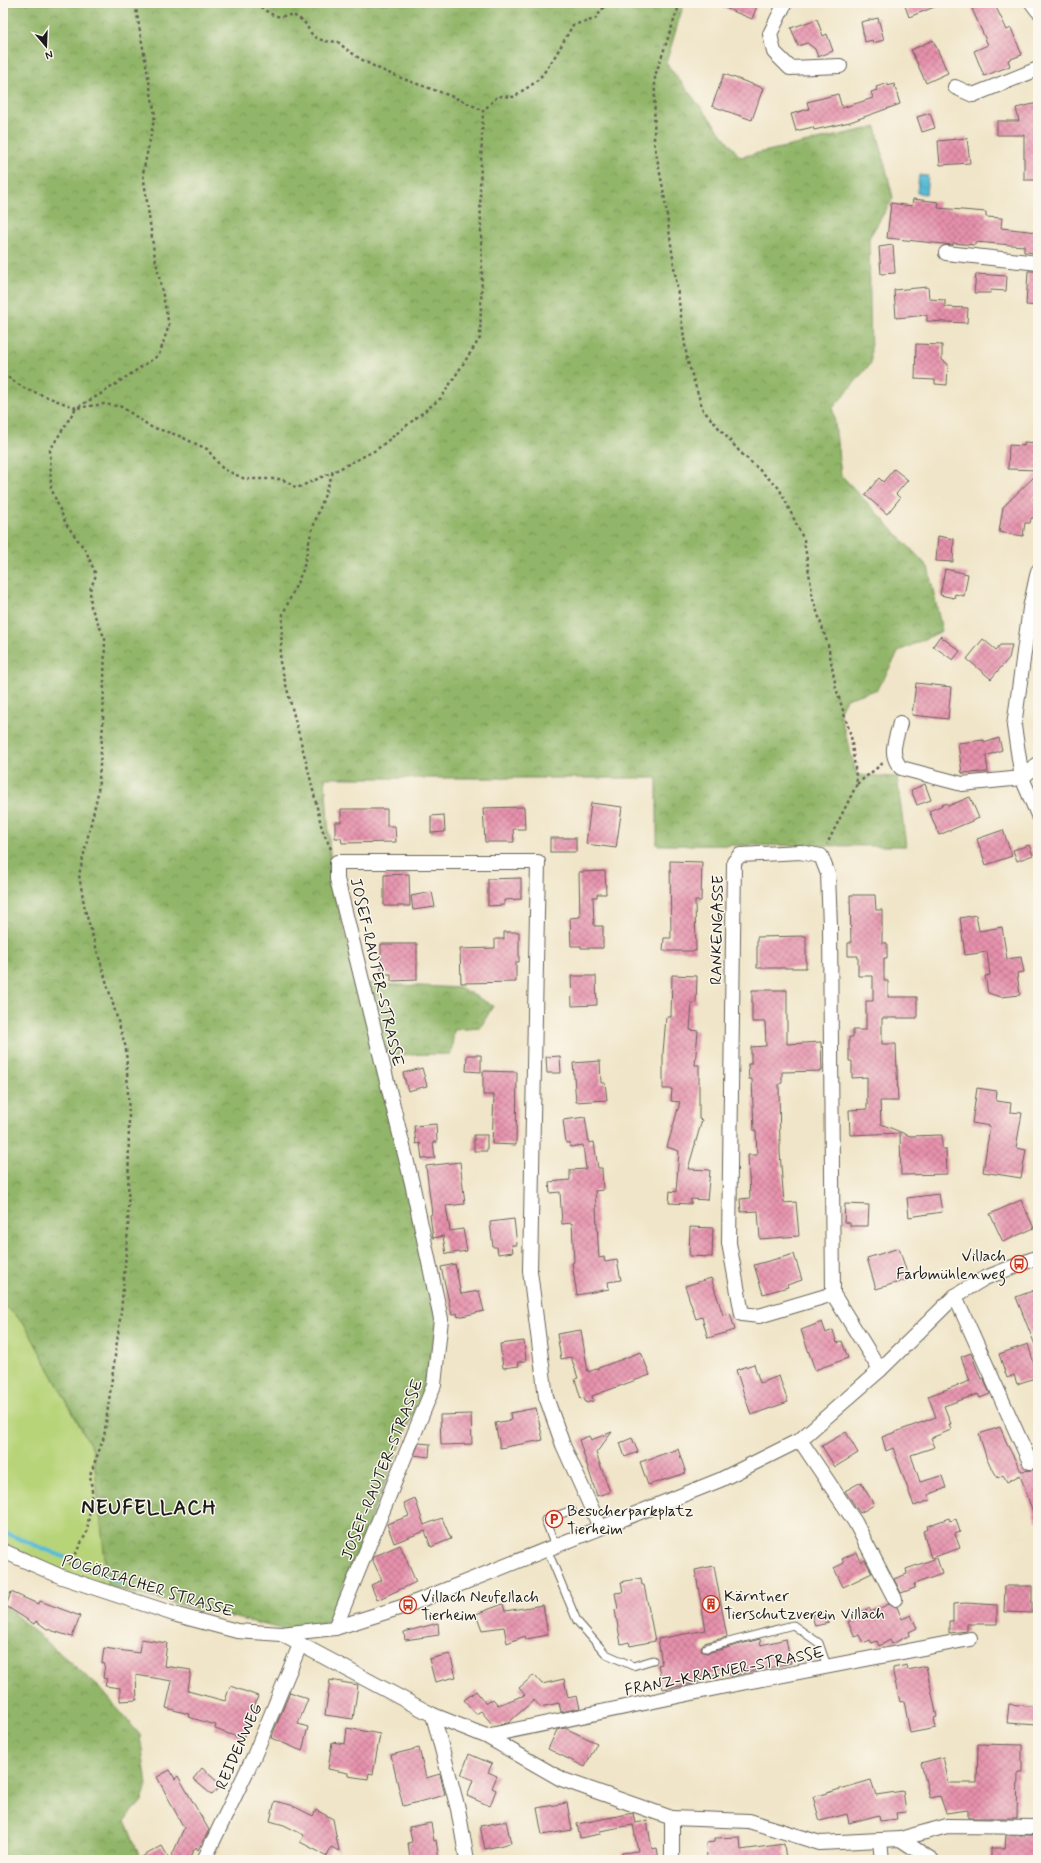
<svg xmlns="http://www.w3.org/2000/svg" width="1041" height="1863" viewBox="0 0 1041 1863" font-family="Mynerve,sans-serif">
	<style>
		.green { fill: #b8d479; stroke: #6a784a }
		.forest { fill: url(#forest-crowns); stroke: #576942 }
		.water { fill: url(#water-waves); stroke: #3a6c79 }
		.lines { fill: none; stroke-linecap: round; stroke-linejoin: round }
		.stream { stroke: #58bcd6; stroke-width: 4.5 }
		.building { fill: url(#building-cross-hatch) }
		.lane-casing { stroke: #666258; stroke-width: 9 }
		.street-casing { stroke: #666258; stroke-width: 16 }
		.path { stroke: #666258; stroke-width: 2.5; stroke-dasharray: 3 3; stroke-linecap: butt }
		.lane { stroke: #fff; stroke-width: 7 }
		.street { stroke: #fff; stroke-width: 14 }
		.labels { text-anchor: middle; stroke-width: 3; stroke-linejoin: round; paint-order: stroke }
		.street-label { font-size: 16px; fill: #1c1c1c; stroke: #fbf7ec }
		.poi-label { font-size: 16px; fill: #1c1c1c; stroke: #fbf7ec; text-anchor: start }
		.district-label { font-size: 20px; font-weight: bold; letter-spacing: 1px; fill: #1c1c1c; stroke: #fbf7ec }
	</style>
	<defs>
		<pattern id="forest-crowns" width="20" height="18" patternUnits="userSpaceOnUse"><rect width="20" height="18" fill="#92b669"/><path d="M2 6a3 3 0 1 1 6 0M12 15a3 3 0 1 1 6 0" fill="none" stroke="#769356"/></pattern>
		<pattern id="water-waves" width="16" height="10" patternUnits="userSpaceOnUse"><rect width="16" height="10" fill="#58bcd6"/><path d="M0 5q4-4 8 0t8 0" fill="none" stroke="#4ca1b7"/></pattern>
		<pattern id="building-cross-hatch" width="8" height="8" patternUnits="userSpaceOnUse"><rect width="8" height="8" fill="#e691ac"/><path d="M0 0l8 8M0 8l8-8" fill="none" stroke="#ba768b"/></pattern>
	</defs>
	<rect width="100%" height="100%" fill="#fbf7ec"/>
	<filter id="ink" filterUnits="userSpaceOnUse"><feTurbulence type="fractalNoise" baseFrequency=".025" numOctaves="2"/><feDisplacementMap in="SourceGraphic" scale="8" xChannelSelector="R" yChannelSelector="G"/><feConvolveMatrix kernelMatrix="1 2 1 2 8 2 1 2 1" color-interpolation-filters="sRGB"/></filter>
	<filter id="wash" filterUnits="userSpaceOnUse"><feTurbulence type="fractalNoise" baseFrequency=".012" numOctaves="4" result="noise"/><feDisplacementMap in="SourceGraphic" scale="16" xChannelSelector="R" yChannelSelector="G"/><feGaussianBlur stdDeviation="0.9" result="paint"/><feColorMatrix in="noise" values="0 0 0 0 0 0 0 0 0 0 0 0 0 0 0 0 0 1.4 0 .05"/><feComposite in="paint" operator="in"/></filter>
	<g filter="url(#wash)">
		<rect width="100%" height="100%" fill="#f0e5c8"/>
		<!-- green -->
		<path class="green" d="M3,1304L24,1323L93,1450L108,1587L58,1569L3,1543Z"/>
		<!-- forest -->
		<g class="forest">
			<path d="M3,3H684L666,63L740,157L876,127L893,198L869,238L871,363L833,408L841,475L928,567L942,631L899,651L878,689L846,699L839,712L857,775L897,777L906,846L657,845V778H325L332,883L358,983L461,988L493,1006L480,1028L454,1030L451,1054L376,1055L438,1320L423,1390L328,1622L294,1632L108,1587L93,1450L24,1323L3,1304Z"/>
			<path d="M3,1604L100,1688L140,1735L147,1785L142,1801L125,1820L141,1860H3Z"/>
		</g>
		<!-- water -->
		<path class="water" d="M919,175L928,176L926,194L917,193Z"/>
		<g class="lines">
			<!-- stream -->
			<g class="stream">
				<path d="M3,1532L64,1557"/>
				<path d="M78,1564L121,1583"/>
			</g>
		</g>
		<g id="blocks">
			<!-- building -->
			<g class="building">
				<path d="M713,3H758L752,19Z"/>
				<path d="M904,3H942V4L909,17Z"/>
				<path d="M984,3H994L1007,30L1011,28L1022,55L1008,60L1010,66L984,76L974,51L988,45L972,9Z"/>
				<path d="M878,18L884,40L873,43L872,40L865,42L861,22Z"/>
				<path d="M817,19L823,36L827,34L833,51L818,57L815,49L807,43L798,46L791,28Z"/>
				<path d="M933,40L948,73L926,83L911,50Z"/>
				<path d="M724,74L763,88L752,120L712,106Z"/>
				<path d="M888,83V86L894,84L900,104L850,122L814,130L813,127L796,131L791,114L809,109L807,102L838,94L842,108L873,98L871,92L877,90L876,87Z"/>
				<path d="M1038,103V180H1024V135H997V121H1019L1016,108Z"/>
				<path d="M930,113L935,128L922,132L917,117Z"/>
				<path d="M967,138L970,163L940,165L938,141Z"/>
				<path d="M913,199L939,202L938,208L986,212V217L1002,218L1001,228L1038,232V253L1024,252V246L975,242V245L953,243V245L887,238L891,203L912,206Z"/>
				<path d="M893,245L895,273L881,274L879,247Z"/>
				<path d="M1028,271H1038V306L1026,305Z"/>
				<path d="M976,274L1007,276L1006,291L991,290L990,293H974Z"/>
				<path d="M928,287L929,299L945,300V307L968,308L967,323L927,321V315L896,318L894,290Z"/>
				<path d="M916,344L942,345V360L948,364L947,385L935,384V380L915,379Z"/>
				<path d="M1024,442L1038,443V470L1008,469L1009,445L1024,446Z"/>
				<path d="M894,469L908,480L896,494L900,498L887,514L865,495L879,478L883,482Z"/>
				<path d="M1038,473V492L1033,499L1038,504V518H1031L1030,523H1025L1023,536L999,532L1003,507Z"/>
				<path d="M938,536L954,539L953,562L936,561Z"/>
				<path d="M945,569L968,574L964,596L955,594L954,598L940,595Z"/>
				<path d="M940,636L960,651L953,660L933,646Z"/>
				<path d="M983,639L996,650L1000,645H1012L1009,658L991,679L967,659Z"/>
				<path d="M916,683L951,687L948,719L912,715Z"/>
				<path d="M999,738L1002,750L986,756L988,772L962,773L958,743L984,740V743Z"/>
				<path d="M925,784L931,800L917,805L911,790Z"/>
				<path d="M970,797L979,818L939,835L929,811L947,803L948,806Z"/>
				<path d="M591,803L622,807L616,848L586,844Z"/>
				<path d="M524,807L525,829H513L514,842H485L483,808Z"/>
				<path d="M341,809H387V826H395L396,842L342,843L341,838H335V822H341Z"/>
				<path d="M444,815L445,832L431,833V816Z"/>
				<path d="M1003,830L1012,856L986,865L977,839Z"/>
				<rect x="550" y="838" width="26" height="14"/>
				<path d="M1029,845L1033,855L1017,861L1013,850Z"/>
				<path d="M670,861L702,862L701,901H695L696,951H663L664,938H671Z"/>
				<path d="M605,871L606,894H597V897H593L594,926H603V948H581V946H571L570,918L580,917L579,872Z"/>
				<path d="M409,874L410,906H384V875Z"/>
				<path d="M521,878V899L504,900V905L488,906V879Z"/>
				<path d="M432,892L435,907L413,910L411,896Z"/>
				<path d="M850,895H875L876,910H882V943H887V958H884V981H888V997H917V1018H882V1044H896L898,1101H880L881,1124L910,1136L942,1135V1149H946L947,1174L901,1175L900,1133L850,1135L849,1110L867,1109V1077L852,1078V1061H849V1037H853V1030H866V1001H873V976H858V956H848V943H851Z"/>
				<path d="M976,915L979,931L1002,927L1007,959L1021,957L1024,972L1017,973L1020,995L1001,997L988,993L985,976L990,975L987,952L965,955L960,918Z"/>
				<path d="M504,932H519V962H516V982L461,983L460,949L495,948V939H504Z"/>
				<path d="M806,936V968H757V937Z"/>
				<path d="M381,944H417V980L391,981V974H381Z"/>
				<path d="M672,975L697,976L696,1003H692L690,1030L698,1031L695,1065H699V1119L702,1120L688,1169L710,1170L707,1200L691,1199V1204L669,1203L670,1191L676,1192L679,1151L667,1147L680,1102L671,1101L672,1089H663V1053L666,1017H671Z"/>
				<path d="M571,976H596L597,1005L572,1006Z"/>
				<path d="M752,990H787V1044L821,1042L822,1071L782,1072V1083L779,1084L780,1153L784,1203L796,1202L799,1236L760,1239L758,1211L741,1212L740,1199L750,1198L748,1155H757L756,1131H754L752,1079H749L748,1064H751V1047L766,1046L765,1022H752Z"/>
				<path d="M467,1055H481V1072L466,1071Z"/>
				<path d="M560,1056L561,1073H547L546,1057Z"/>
				<path d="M600,1061L601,1083H605L607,1100L576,1102L573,1063Z"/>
				<path d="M422,1068L427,1086L408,1091L403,1073Z"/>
				<path d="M483,1071L517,1072L516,1145L492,1144L494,1095H483Z"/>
				<path d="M977,1088L997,1091L996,1101L1011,1103L1010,1112L1022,1113L1016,1148L1026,1150L1021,1178L983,1172L990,1126L972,1123Z"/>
				<path d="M585,1117L589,1143L594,1142L598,1168H602L603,1190L595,1191L599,1258L604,1257L605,1262L617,1260L621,1280L608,1282L609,1289L577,1295L572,1263L574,1262L572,1223L562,1224L560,1192L550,1193L549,1182L570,1180V1170L586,1169L583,1145L570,1147V1143H566L563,1120Z"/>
				<path d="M436,1124L437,1142H433L435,1158L422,1159L420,1143L416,1144L414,1126Z"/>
				<rect x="474" y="1135" width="13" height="16"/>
				<path d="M460,1162L465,1204L446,1206L450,1231L463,1229L467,1251L446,1254L443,1236L433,1238L430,1215L432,1214L426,1166Z"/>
				<path d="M939,1194L942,1212L909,1217L907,1198Z"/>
				<path d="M1021,1200L1034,1228L1003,1242L990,1214Z"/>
				<path d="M845,1204L869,1205L868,1226H850V1223L844,1222Z"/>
				<path d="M514,1219L517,1245H512L513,1252L498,1254L497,1247H493L490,1222Z"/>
				<path d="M690,1227L713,1228L712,1257L689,1256Z"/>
				<path d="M899,1248L909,1279L876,1289L867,1258Z"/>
				<path d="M794,1254L802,1280L787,1285L788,1287L763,1294L754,1265Z"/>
				<path d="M455,1264L461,1294L479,1291L484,1311L458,1317L457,1313L452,1315L441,1267Z"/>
				<path d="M711,1278L723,1315L730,1313L735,1330L708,1338L702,1317L696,1319L685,1286Z"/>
				<path d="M1038,1289V1350H1037L1016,1297Z"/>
				<path d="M822,1322L826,1333L833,1330L837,1343L842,1341L848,1358L815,1370L801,1330Z"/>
				<path d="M581,1330L588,1372L641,1352L650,1375L592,1396L593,1401L586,1403L584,1398L581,1399L575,1379L578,1378L571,1357L561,1359L557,1334Z"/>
				<path d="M524,1341L526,1361L518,1362L519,1366L503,1368L500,1344Z"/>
				<path d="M1028,1344L1038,1377L1017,1384L1014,1375L1007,1378L999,1354Z"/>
				<path d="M971,1353L981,1379L983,1378L990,1394L980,1398L978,1394L944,1406L951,1424H949L951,1430L931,1438L935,1447L911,1455L920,1482L942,1476L946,1488L928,1495L930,1500L914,1506L893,1448L886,1451L882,1437L936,1417L928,1396L970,1381L961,1357Z"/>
				<path d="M754,1364L760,1383L779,1376L788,1402L751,1415L736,1370Z"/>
				<path d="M536,1408L543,1440L500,1448L495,1423L511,1420L510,1413Z"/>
				<path d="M471,1414L472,1444L441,1445L440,1415Z"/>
				<path d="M1000,1427L1009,1448L1021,1471L1033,1470L1038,1465V1521H1036L1020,1475L1007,1482L1003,1475L998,1478L987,1460L979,1434Z"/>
				<path d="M612,1432L596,1453L610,1492L597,1496L579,1440L589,1436L591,1440Z"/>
				<path d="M846,1432L858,1453L835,1467L822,1446Z"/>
				<path d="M632,1438L638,1452L625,1457L620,1443Z"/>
				<path d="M419,1443L430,1444L429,1457L414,1455Z"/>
				<path d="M678,1449L686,1473L648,1485L640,1462Z"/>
				<path d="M861,1482L874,1505L860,1513L845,1491Z"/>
				<path d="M415,1498L424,1525L442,1518L451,1539L431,1547L425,1531L394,1543L387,1524L409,1516L404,1503Z"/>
				<path d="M949,1518L950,1521L956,1519L960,1532L955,1534L960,1548L931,1558L923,1531L928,1529L927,1526Z"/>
				<path d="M400,1545L416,1582L377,1600L371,1585L382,1580L372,1559L373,1557Z"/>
				<path d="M857,1552L861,1562L865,1560L872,1573L843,1587L834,1568L844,1563L842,1559Z"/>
				<path d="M937,1558L942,1574L914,1584L915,1588L901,1593L894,1579L907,1574L906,1569Z"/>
				<path d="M714,1566L727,1637L704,1643L701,1647L702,1651L707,1653L760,1639L761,1645L786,1639L791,1663L730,1676L729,1671L697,1678L698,1683L663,1689L658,1665L662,1664L658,1639L706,1630L695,1570Z"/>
				<path d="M641,1578L642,1585H644L655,1641L630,1646L629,1642L621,1644L615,1610L618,1609L615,1593L623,1592L621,1582Z"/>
				<path d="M1005,1586H1032V1613L1004,1612Z"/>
				<path d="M11,1592L38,1604L40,1601L80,1616L72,1637L47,1629L36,1621L34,1624L6,1606Z"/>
				<path d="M966,1603L997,1605V1624H967V1631L949,1633V1621H953V1604Z"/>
				<path d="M503,1604L505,1611L543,1605L548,1635L526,1639L525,1636L507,1643L504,1627L482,1630L476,1614Z"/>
				<path d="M889,1604L897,1607L902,1619L911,1615L917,1628L909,1632L910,1635L892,1644L890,1640L879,1646L877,1641L872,1643L870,1640L863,1643L859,1635L855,1637L848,1622L858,1617L857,1614L869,1608L871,1612Z"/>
				<path d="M826,1612L829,1623L815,1626L812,1615Z"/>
				<path d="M438,1623L439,1635L405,1640L404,1632Z"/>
				<path d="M141,1639L167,1643L164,1666L191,1670L188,1691L225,1701L230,1686L258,1696L243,1739L215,1729L216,1725L188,1717L189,1714L166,1708L172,1681L136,1675L137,1700L120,1701V1688L105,1686L107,1679L103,1678L105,1664L102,1663L104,1648L139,1653Z"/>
				<path d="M450,1654L456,1677L435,1682L429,1659Z"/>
				<path d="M907,1665L908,1670L926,1666L937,1717L934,1718L936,1728L910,1733L904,1701L900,1702L893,1673V1668Z"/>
				<path d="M534,1675L542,1684L564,1679L568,1698L577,1696L580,1708L561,1712L559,1703L540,1707L534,1700L508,1723L498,1725L492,1724L481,1711L476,1714L464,1700L476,1691L486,1704L493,1699L498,1705L525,1695L519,1688Z"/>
				<path d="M330,1680L358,1685L353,1719L325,1715Z"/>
				<path d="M290,1692L308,1699L298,1724L308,1727L302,1751L271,1738Z"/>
				<path d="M1009,1704L1038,1707V1725L1007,1723Z"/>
				<path d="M347,1728L380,1734L373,1774L369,1773L368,1779L348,1776V1773L328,1769L332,1742L345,1744Z"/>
				<path d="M565,1728L597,1743L585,1767L548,1749L557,1730Z"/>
				<path d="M978,1744L1022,1745V1772H1018L1017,1818H968V1810L946,1813L940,1796L930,1798L921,1763L943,1757L949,1783H977Z"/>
				<path d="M419,1748L426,1778L440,1774L445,1795L403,1806L391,1755Z"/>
				<path d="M469,1754L492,1764L488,1772L497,1776L492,1788L496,1790L490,1806L467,1796L473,1780L461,1775Z"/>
				<path d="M202,1768L221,1785L212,1795L193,1779Z"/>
				<path d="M170,1770L175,1779L178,1776L209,1830L198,1850L196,1847L188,1860H170L184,1828L157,1777Z"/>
				<path d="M871,1780L876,1795L903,1791L906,1812L896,1813L897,1819L880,1821L879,1815L849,1823L847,1814L820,1821L813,1797Z"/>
				<path d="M275,1801L291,1805L313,1816L316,1810L333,1819L339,1851L331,1847L327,1856L300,1842L304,1835L284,1825L270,1821Z"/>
				<path d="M567,1803L572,1830L542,1835L537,1808Z"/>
				<path d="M633,1813L635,1823L647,1821L652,1849L657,1848L659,1860H623L622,1853L638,1851L633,1825L600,1831V1834L580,1838L577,1824Z"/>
				<path d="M506,1821L511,1843L485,1849L480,1826Z"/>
				<path d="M431,1823L434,1841L436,1840L439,1860H410L408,1843L412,1842L409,1827Z"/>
				<path d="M1006,1835H1038V1860H991V1848H1005Z"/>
				<path d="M740,1837L741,1850L784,1844L786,1860L707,1859L706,1843L715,1842V1838Z"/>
				<path d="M162,1846L170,1860H136Z"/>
			</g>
		</g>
	</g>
	<g filter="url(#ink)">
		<use href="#blocks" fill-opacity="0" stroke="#666258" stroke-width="1"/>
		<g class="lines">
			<!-- lane casing -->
			<g class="lane-casing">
				<g id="lane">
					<path d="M555,1545L545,1520L572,1510"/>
					<path d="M547,1549L577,1621L606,1654L633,1666L653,1660"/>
					<path d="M706,1648L793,1625L819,1643L827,1666"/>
				</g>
			</g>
			<!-- street casing -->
			<g class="street-casing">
				<g id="street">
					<path d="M785,3L770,34L774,52L790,68L840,66"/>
					<path d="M1032,3L1038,11"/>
					<path d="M955,87L973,95L1038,69"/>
					<path d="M946,253L1038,263"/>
					<path d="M1038,571L1030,608L1014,726L1022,778L1038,815"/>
					<path d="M900,723C896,741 888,753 901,768L962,784L1022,778L1038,764"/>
					<path d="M833,1294L759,1316L742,1314L729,1243L734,862L740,855L800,852L821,856L828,874L830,926L833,1294L880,1370"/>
					<path d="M955,1296L1030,1462"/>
					<path d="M800,1440L855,1522L895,1599"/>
					<path d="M3,1551L62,1577L177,1615L237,1631L281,1634L335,1628L408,1605L720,1480L800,1440L880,1370L955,1296L985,1278L1038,1257"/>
					<path d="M335,1628L434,1385L441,1319L412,1183L337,879V862H538L530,1271L546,1397L563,1445L600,1527"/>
					<path d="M281,1634L433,1715L486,1736L561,1779L672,1818L749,1821L820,1843L900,1839L932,1860"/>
					<path d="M433,1715L458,1809L467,1860"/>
					<path d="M486,1736L726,1686L970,1639"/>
					<path d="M672,1818V1860"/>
					<path d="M900,1839L947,1826L1038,1827"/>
					<path d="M880,1841L882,1860"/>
					<path d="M204,1860L254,1756L300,1645"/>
				</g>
			</g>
			<!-- path -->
			<g class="path">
				<path d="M256,3C262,8 269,14 277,16C286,18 289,11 300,19C307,23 307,28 311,33C316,40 329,43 337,41C377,79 437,85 483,111"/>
				<path d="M680,3L655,76L654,142L664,194L687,359L703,410L740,452L779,488L804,540L813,599L828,645L836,688L851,736L857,784L827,844"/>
				<path d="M3,374L24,388L76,408L104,392L159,355L169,325L154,252L143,173L155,115L135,3"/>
				<path d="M857,784L883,763"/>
				<path d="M331,849L322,829L309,773L280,662L283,614L303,570L311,533L333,472L376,450L441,398L480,338L482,273L480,188L483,111L498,96L515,97C521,90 529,88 535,82C548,72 564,40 573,25L595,19L607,3"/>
				<path d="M69,1565L87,1532L92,1491L90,1475L104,1437L121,1312L128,1230L129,1117L126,1048L85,910L79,875L98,793L103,723L105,639L91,607L90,590L96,575L86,551L66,524L51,488L50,450L76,408L104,404L122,407L151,427L177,435L207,449L223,469L245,479H282L297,488L333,472"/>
			</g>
			<!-- lane -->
			<use href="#lane" class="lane"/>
			<!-- street -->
			<use href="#street" class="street"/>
		</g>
	</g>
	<!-- icons -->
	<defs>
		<g id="bus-ring" transform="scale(0.9)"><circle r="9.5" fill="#fbf7ec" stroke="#c8321e" stroke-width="1.5"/><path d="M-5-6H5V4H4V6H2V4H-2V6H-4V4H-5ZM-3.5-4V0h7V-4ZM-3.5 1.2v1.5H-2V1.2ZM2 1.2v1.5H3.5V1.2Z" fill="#c8321e"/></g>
		<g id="parking-ring" transform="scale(0.9)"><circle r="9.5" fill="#fbf7ec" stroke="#c8321e" stroke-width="1.5"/><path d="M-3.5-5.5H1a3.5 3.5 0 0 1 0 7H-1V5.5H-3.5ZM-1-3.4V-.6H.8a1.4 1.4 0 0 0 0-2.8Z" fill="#c8321e"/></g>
		<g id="building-ring" transform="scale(0.9)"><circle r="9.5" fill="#fbf7ec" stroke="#c8321e" stroke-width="1.5"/><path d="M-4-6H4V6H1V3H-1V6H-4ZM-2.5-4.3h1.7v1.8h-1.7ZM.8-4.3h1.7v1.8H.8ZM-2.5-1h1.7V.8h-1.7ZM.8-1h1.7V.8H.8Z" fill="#c8321e"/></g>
	</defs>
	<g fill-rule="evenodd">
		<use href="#bus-ring" x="1019" y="1264"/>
		<use href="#parking-ring" x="554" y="1519"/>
		<use href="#building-ring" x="711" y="1604"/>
		<use href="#bus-ring" x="408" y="1605"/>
	</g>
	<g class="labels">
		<!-- street labels -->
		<g class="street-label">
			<text transform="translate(716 930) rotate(-89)" y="6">RANKENGASSE</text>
			<text transform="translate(378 972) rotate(77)" y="6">JOSEF-RAUTER-STRASSE</text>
			<text transform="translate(381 1469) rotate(-68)" y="6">JOSEF-RAUTER-STRASSE</text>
			<text transform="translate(148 1585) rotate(17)" y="6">POGÖRIACHER STRASSE</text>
			<text transform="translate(724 1670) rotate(-11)" y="6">FRANZ-KRAINER-STRASSE</text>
			<text transform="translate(238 1746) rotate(-66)" y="6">REIDENWEG</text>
		</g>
		<!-- poi labels -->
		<g class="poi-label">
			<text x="1006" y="1261" text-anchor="end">Villach<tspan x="1006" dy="18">Farbmühlenweg</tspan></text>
			<text x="567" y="1516">Besucherparkplatz<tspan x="567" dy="18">Tierheim</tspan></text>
			<text x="724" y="1601">Kärntner<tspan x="724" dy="18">Tierschutzverein Villach</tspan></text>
			<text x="421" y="1602">Villach Neufellach<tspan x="421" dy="18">Tierheim</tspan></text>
		</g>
		<!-- district labels -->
		<g class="district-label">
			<text x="149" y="1514">NEUFELLACH</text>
		</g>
	</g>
	<!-- margin -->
	<rect width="1041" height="1863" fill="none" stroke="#fbf7ec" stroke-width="16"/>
	<!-- north arrow -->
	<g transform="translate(46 46) rotate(161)" stroke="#fbf7ec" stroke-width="3" paint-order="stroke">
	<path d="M0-3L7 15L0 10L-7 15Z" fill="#1c1c1c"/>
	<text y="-6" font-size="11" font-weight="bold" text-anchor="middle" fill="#1c1c1c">N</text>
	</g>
</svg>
